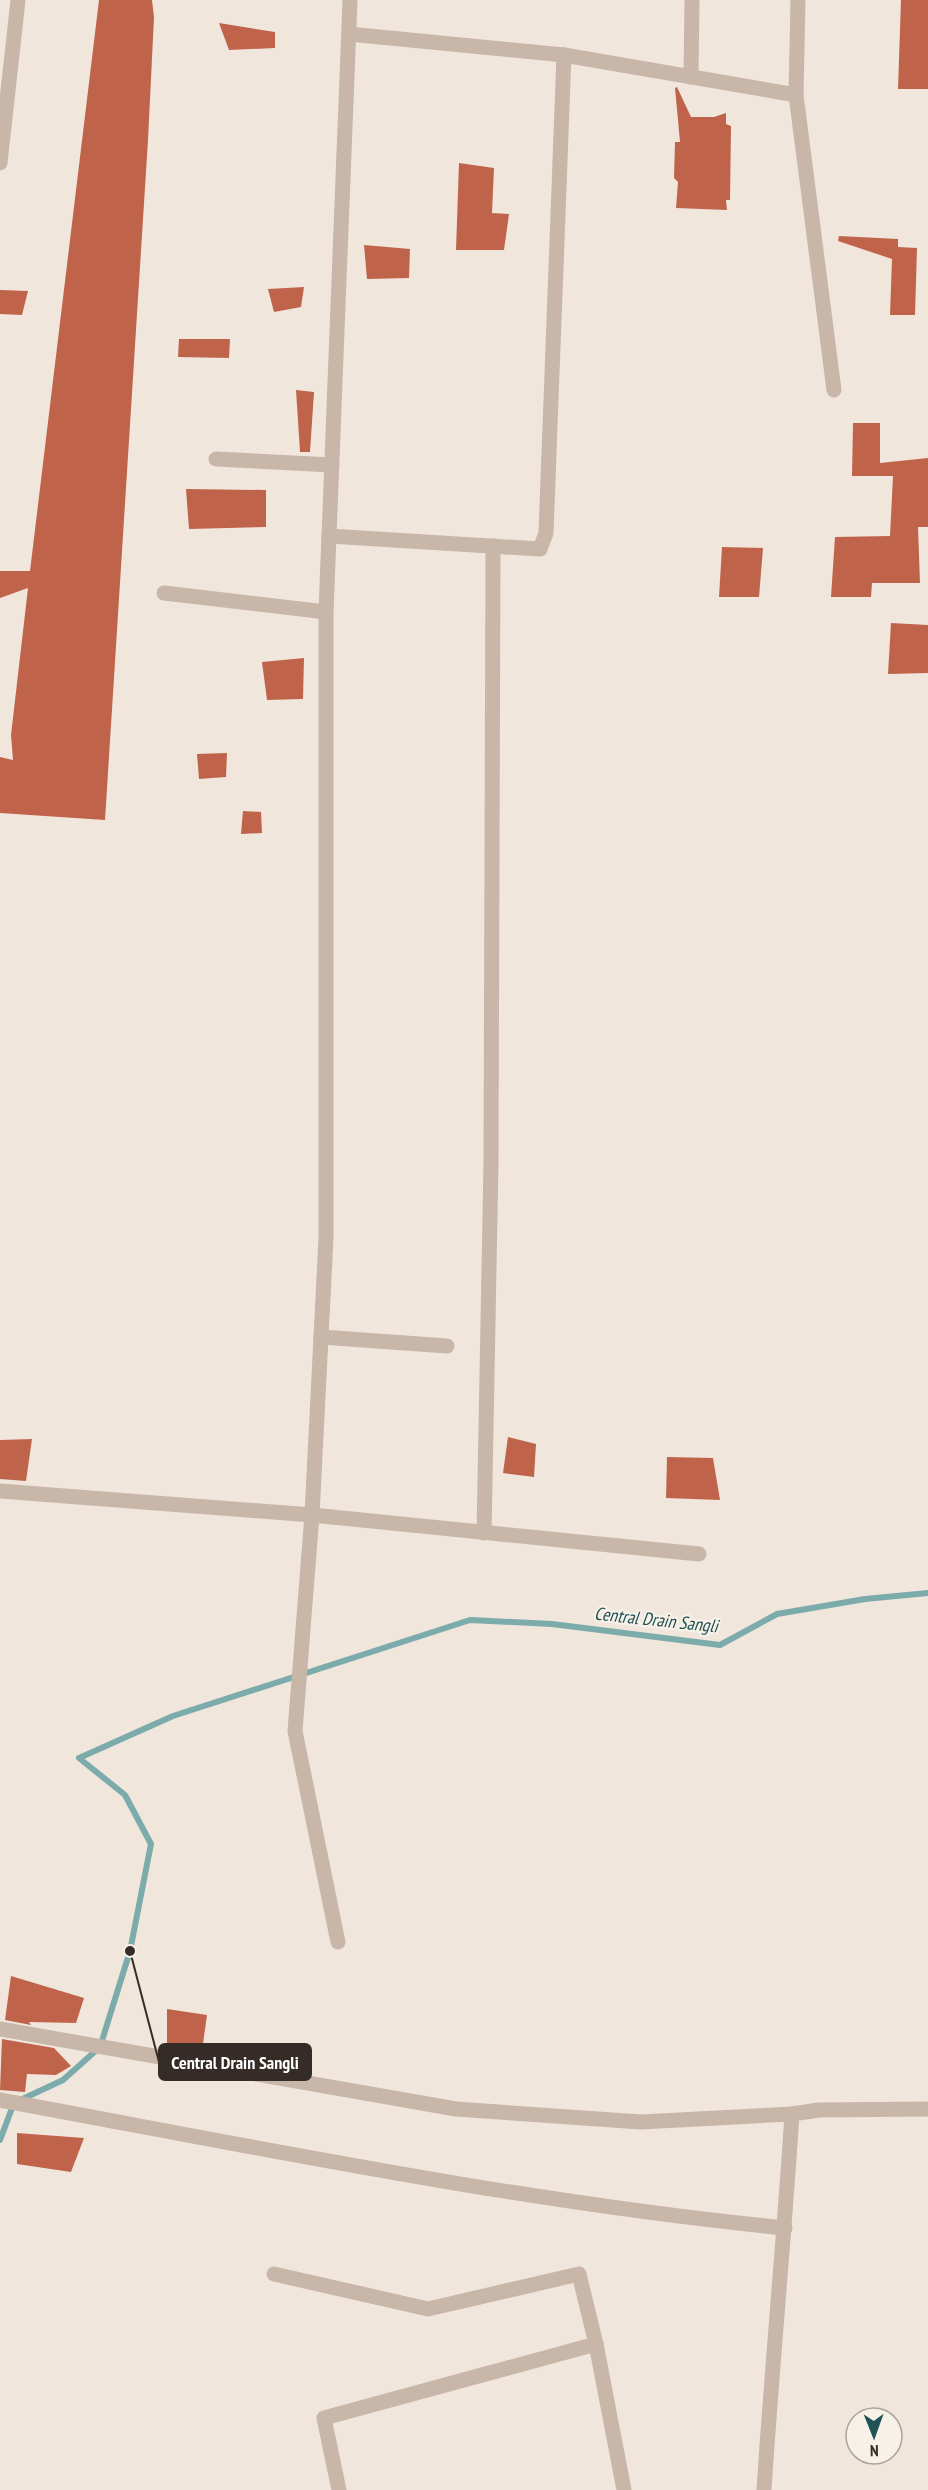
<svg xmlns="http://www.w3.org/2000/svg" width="928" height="2490" viewBox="0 0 928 2490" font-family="'PT Sans Narrow',sans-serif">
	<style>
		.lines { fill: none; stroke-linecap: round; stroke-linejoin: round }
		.stream { stroke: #7cabac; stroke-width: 6 }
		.building { fill: #bf644b }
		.minor { stroke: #c8b6a9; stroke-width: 15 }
		.labels { text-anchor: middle; stroke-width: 4.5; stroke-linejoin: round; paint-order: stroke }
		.water-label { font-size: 18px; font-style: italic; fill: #205255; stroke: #f8f1e8 }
		.leader { fill: none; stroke: #352c28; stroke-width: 2 }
		.callout-dot { fill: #352c28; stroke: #f8f1e8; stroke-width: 2 }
		.callout { fill: #352c28; stroke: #352c28; stroke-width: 2 }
		.callout-label { font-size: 18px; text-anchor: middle; font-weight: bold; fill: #fff }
	</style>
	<rect width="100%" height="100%" fill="#f1e6dc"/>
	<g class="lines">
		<!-- stream -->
		<path class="stream" d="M0,2140L14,2103L63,2080L100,2047L130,1951L151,1844L125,1795L79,1758L173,1716L470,1620L552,1624L720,1645L777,1614L865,1599L928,1593"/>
	</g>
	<!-- building -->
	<g class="building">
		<path d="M99,0H152L154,17L148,140L105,820L0,813V757L13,760L11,735L28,588L0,598V571H30Z"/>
		<path d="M901,0H928V89H898Z"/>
		<path d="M219,23L275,32V48L229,50Z"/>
		<path d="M677,87L691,117H714L726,113V124L731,126L730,200H726L727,210L676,208L678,182L674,178L675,142H680L675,88Z"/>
		<path d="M459,163L494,168L492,213L509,214L504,250H456Z"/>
		<path d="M839,236L898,239V247L917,248L915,315H890L892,259L838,241Z"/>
		<path d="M364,245L410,249L409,278L367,279Z"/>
		<path d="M304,287L301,307L274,312L268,289Z"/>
		<path d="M0,290L28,291L22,315L0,314Z"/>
		<path d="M179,339H230L229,358L178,357Z"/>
		<path d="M296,390L314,392L310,452H300Z"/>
		<path d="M853,423H880V463L928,458V527H918L920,583H872L871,597H831L835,537L890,536L893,476H852Z"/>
		<path d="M186,489L266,490V527L189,529Z"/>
		<path d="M722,547L763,548L759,597H719Z"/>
		<path d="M891,623L928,625V673L888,674Z"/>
		<path d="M304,658L303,699L267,700L262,662Z"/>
		<path d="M227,753L226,777L199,779L197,754Z"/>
		<path d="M243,811L261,812L262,833L241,834Z"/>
		<path d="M508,1437L536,1444L534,1477L503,1473Z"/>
		<path d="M32,1439L26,1481L0,1479V1440Z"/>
		<path d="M667,1457L713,1458L720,1500L666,1498Z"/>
		<path d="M11,1976L84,1998L76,2023L29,2022L31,2025L5,2020Z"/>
		<path d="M167,2009L207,2015L202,2051L167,2044Z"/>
		<path d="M2,2039L54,2048L71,2066L56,2075L27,2074L25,2092L0,2090Z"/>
		<path d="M17,2133L84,2138L71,2172L17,2164Z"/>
	</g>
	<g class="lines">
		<!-- minor -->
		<g class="minor">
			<path d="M564,55L796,95L834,390"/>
			<path d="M691,77L692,0"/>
			<path d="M796,95L798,0"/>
			<path d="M0,163L18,0"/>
			<path d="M216,459L332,465"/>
			<path d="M329,536L540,549L546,533L564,55L349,34"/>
			<path d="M164,593L326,612"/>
			<path d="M321,1337L447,1346"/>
			<path d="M0,1491L312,1515L699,1554"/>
			<path d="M484,1533L491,1163L493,546"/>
			<path d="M338,1942L295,1731L312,1515L326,1238V612L350,0"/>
			<path d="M0,2029L456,2109L641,2122L792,2114C784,2240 772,2365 764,2490"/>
			<path d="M0,2100C261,2148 521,2202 785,2228"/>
			<path d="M792,2114L819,2110L928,2109"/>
			<path d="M274,2274L428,2309L579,2274L596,2344"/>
			<path d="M339,2490L324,2418L596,2344L624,2490"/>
		</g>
	</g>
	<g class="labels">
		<!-- water labels -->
		<g class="water-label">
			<text transform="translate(656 1620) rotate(6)" y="6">Central Drain Sangli</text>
		</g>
	</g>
	<!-- callouts -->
	<path class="leader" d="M130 1951L159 2062"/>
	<circle class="callout-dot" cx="130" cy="1951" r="6"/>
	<rect class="callout" x="159" y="2044" width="152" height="36" rx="6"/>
	<g class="callout-label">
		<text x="235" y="2069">Central Drain Sangli</text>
	</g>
	<!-- north arrow -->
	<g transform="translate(874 2436) rotate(179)"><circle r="28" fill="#f8f1e8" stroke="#aaa29b" stroke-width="1.5"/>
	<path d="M0-4.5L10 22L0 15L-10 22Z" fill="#205255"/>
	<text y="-9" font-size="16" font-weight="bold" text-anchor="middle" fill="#352c28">N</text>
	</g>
</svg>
